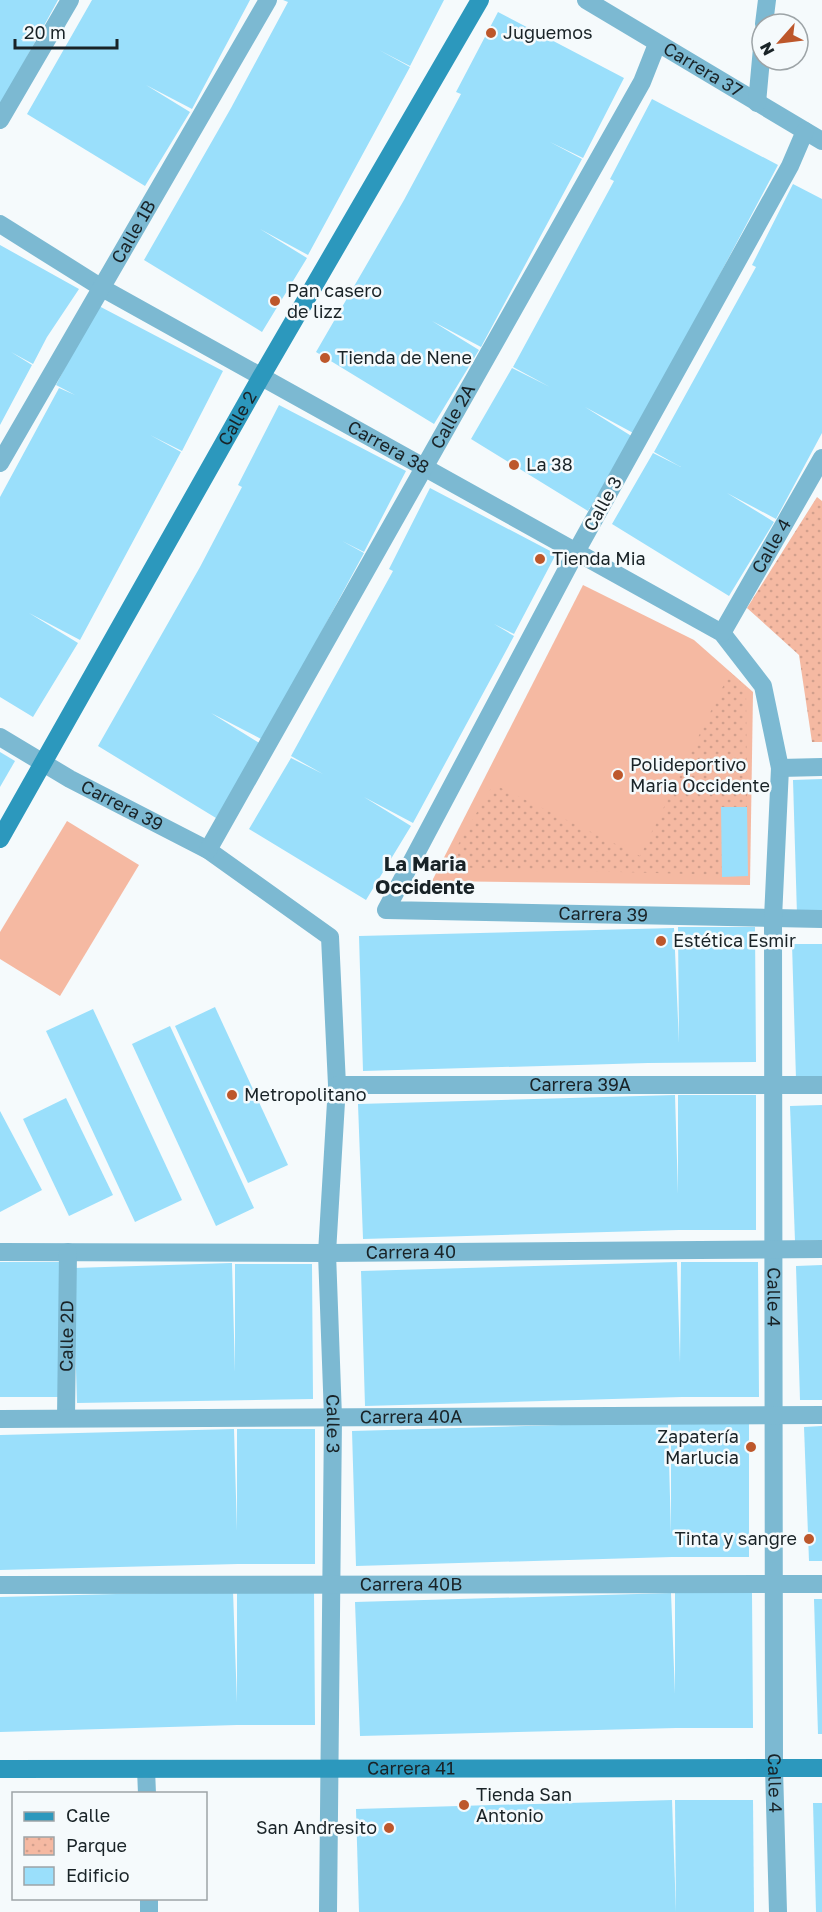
<svg xmlns="http://www.w3.org/2000/svg" width="822" height="1912" viewBox="0 0 822 1912" font-family="'Golos Text',sans-serif">
	<style>
		.grass { fill: #f5b9a2 }
		.park { fill: url(#park-dots) }
		.building { fill: #9adffb }
		.lines { fill: none; stroke-linecap: round; stroke-linejoin: round }
		.street { stroke: #7cb9d2; stroke-width: 18 }
		.secondary { stroke: #2c98bd; stroke-width: 18 }
		.poi-dot { fill: #bd572b; stroke: #f5fafc; stroke-width: 2 }
		.labels { text-anchor: middle; stroke-width: 5; stroke-linejoin: round; paint-order: stroke }
		.poi-label { font-size: 18px; fill: #192327; stroke: #f5fafc; text-anchor: start }
		.street-label { font-size: 18px; fill: #192327; stroke: #f5fafc }
		.neighbourhood-label { font-size: 20px; font-weight: bold; fill: #192327; stroke: #f5fafc }
	</style>
	<defs>
		<pattern id="park-dots" width="8" height="8" patternUnits="userSpaceOnUse" patternTransform="scale(1.5)"><rect width="8" height="8" fill="#f5b9a2"/><path d="M2 2h.1M6 6h.1" fill="none" stroke="#d19f8c" stroke-width="1.8" stroke-linecap="round"/></pattern>
	</defs>
	<rect width="100%" height="100%" fill="#f5fafc"/>
	<!-- grass -->
	<g class="grass">
		<path d="M583,585L694,640L753,692L750,885L432,881Z"/>
		<path d="M67,821L139,865L60,996L0,959V932Z"/>
	</g>
	<!-- park -->
	<g class="park">
		<path d="M817,497L822,501V742H812L799,655L747,608Z"/>
		<path d="M730,672L746,687L747,807L721,808L723,875L445,867L490,790L495,785L640,856Z"/>
	</g>
	<!-- building -->
	<g class="building">
		<path d="M0,0H58L0,106Z"/>
		<path d="M92,0H250L192,109L146,85L190,112L145,186L27,114Z"/>
		<path d="M283,0H444L410,66L379,50L410,67L308,255L260,229L307,258L262,332L144,260L231,108L288,2Z"/>
		<path d="M498,12L624,78L583,158L550,142L582,159L481,347L432,321L479,350L434,424L316,352L404,200L461,94L456,92Z"/>
		<path d="M652,99L778,165L635,434L585,407L633,437L588,511L471,439L512,368L550,387L513,367L614,181L610,179Z"/>
		<path d="M793,184L822,199V433L776,519L727,493L774,522L729,596L612,524L653,453L681,467L654,452L756,267L752,265Z"/>
		<path d="M0,245L79,289L47,337L33,364L11,352L32,365L0,425Z"/>
		<path d="M97,305L223,371L182,451L150,435L181,452L80,640L29,613L78,643L33,717L0,697V497L59,388L75,395L56,385Z"/>
		<path d="M279,405L406,471L364,552L342,541L364,553L263,740L211,713L261,744L216,818L98,746L200,567L242,487L238,485Z"/>
		<path d="M430,488L556,554L514,634L494,624L514,636L413,823L364,797L411,826L366,900L249,829L291,758L323,774L291,756L393,571L389,569Z"/>
		<path d="M0,752L15,761L0,787Z"/>
		<path d="M822,779V915H797L793,780Z"/>
		<path d="M721,807H747L748,876L722,877Z"/>
		<path d="M678,927H755L756,1062L648,1063L363,1071L359,936L674,928L679,1043Z"/>
		<path d="M792,944H822V1078L796,1079Z"/>
		<path d="M215,1007L288,1165L248,1183L175,1026Z"/>
		<path d="M93,1009L182,1200L135,1222L46,1031Z"/>
		<path d="M170,1026L254,1208L216,1226L132,1044Z"/>
		<path d="M675,1095L678,1194V1095H756V1230H679L363,1239L358,1104Z"/>
		<path d="M66,1098L113,1195L69,1216L23,1119Z"/>
		<path d="M822,1105V1240L795,1241L790,1106Z"/>
		<path d="M0,1111L42,1190L0,1212Z"/>
		<rect x="0" y="1262" width="62" height="135"/>
		<path d="M677,1262L680,1363L681,1262H758L759,1397H682L365,1406L361,1271Z"/>
		<path d="M232,1263L235,1372V1264H312L313,1399L77,1403L73,1268Z"/>
		<path d="M822,1265V1400H800L796,1266Z"/>
		<path d="M668,1422L671,1535V1422H749V1557H672L356,1566L352,1431Z"/>
		<path d="M822,1426V1561H809L804,1427Z"/>
		<path d="M234,1429L237,1531V1429H315V1564H238L0,1570V1435Z"/>
		<path d="M237,1590H314L315,1725H237L0,1732V1597L233,1591L237,1703Z"/>
		<path d="M671,1593L675,1694V1593H752L753,1728H676L360,1736L355,1602Z"/>
		<path d="M814,1599H822V1734H818Z"/>
		<path d="M672,1800L676,1912H359L356,1809Z"/>
		<path d="M675,1800H753L754,1912H676Z"/>
		<path d="M813,1803H822V1912H816Z"/>
	</g>
	<g class="lines">
		<!-- street -->
		<g class="street">
			<path id="s1" d="M586,0L822,141"/>
			<path d="M764,24L767,0"/>
			<path d="M757,103L762,48"/>
			<path d="M0,120L70,0"/>
			<path id="s2" d="M805,131L790,166L576,552L386,910L822,919"/>
			<path id="s3" d="M0,224L102,288L722,633L763,686L780,768L773,918L774,1768L778,1912"/>
			<path id="s4" d="M0,463L268,0"/>
			<path id="s5" d="M722,633L822,458"/>
			<path id="s6" d="M0,737L70,779L208,850L330,937L337,1085L327,1253L333,1417L328,1912"/>
			<path d="M780,768L822,767"/>
			<path id="s7" d="M208,850L642,82L657,44"/>
			<path id="s8" d="M337,1085H822"/>
			<path id="s9" d="M0,1252L327,1253L822,1249"/>
			<path id="s10" d="M66,1418L68,1252"/>
			<path id="s11" d="M0,1419L822,1415"/>
			<path id="s12" d="M0,1585L822,1584"/>
			<path d="M146,1769L147,1794"/>
			<path d="M149,1898V1912"/>
		</g>
		<!-- secondary -->
		<g class="secondary">
			<path id="s13" d="M0,839L261,377L480,0"/>
			<path id="s14" d="M0,1769L822,1768"/>
		</g>
	</g>
	<!-- markers -->
	<g class="poi-dot">
		<circle cx="491" cy="33" r="6"/>
		<circle cx="275" cy="301" r="6"/>
		<circle cx="325" cy="358" r="6"/>
		<circle cx="514" cy="465" r="6"/>
		<circle cx="540" cy="559" r="6"/>
		<circle cx="618" cy="775" r="6"/>
		<circle cx="661" cy="941" r="6"/>
		<circle cx="232" cy="1095" r="6"/>
		<circle cx="751" cy="1447" r="6"/>
		<circle cx="809" cy="1539" r="6"/>
		<circle cx="464" cy="1805" r="6"/>
		<circle cx="389" cy="1828" r="6"/>
	</g>
	<g class="labels">
		<!-- poi labels -->
		<g class="poi-label">
			<text x="503" y="39">Juguemos</text>
			<text x="287" y="297">Pan casero<tspan x="287" dy="21">de lizz</tspan></text>
			<text x="337" y="364">Tienda de Nene</text>
			<text x="526" y="471">La 38</text>
			<text x="552" y="565">Tienda Mia</text>
			<text x="630" y="771">Polideportivo<tspan x="630" dy="21">Maria Occidente</tspan></text>
			<text x="673" y="947">Estética Esmir</text>
			<text x="244" y="1101">Metropolitano</text>
			<text x="739" y="1443" text-anchor="end">Zapatería<tspan x="739" dy="21">Marlucia</tspan></text>
			<text x="797" y="1545" text-anchor="end">Tinta y sangre</text>
			<text x="476" y="1801">Tienda San<tspan x="476" dy="21">Antonio</tspan></text>
			<text x="377" y="1834" text-anchor="end">San Andresito</text>
		</g>
		<!-- street labels -->
		<g class="street-label">
			<text dy="6" stroke="none"><textPath href="#s1" startOffset="136">Carrera 37</textPath></text>
			<text dy="6" stroke="none"><textPath href="#s4" startOffset="267">Calle 1B</textPath></text>
			<text dy="6" stroke="none"><textPath href="#s7" startOffset="498">Calle 2A</textPath></text>
			<text dy="6" stroke="none"><textPath href="#s13" startOffset="483">Calle 2</textPath></text>
			<text dy="6" stroke="none"><textPath href="#s3" startOffset="448">Carrera 38</textPath></text>
			<text transform="translate(603 504) rotate(-61)" y="6">Calle 3</text>
			<text dy="6" stroke="none"><textPath href="#s5" startOffset="100">Calle 4</textPath></text>
			<text dy="6" stroke="none"><textPath href="#s6" startOffset="140">Carrera 39</textPath></text>
			<text dy="6" stroke="none"><textPath href="#s2" startOffset="1102">Carrera 39</textPath></text>
			<text dy="6" stroke="none"><textPath href="#s8" startOffset="243">Carrera 39A</textPath></text>
			<text dy="6" stroke="none"><textPath href="#s9" startOffset="411">Carrera 40</textPath></text>
			<text dy="6" stroke="none"><textPath href="#s3" startOffset="1510">Calle 4</textPath></text>
			<text dy="6" stroke="none"><textPath href="#s10" startOffset="82">Calle 2D</textPath></text>
			<text dy="6" stroke="none"><textPath href="#s11" startOffset="411">Carrera 40A</textPath></text>
			<text dy="6" stroke="none"><textPath href="#s6" startOffset="874">Calle 3</textPath></text>
			<text dy="6" stroke="none"><textPath href="#s12" startOffset="411">Carrera 40B</textPath></text>
			<text dy="6" stroke="none"><textPath href="#s14" startOffset="411">Carrera 41</textPath></text>
			<text dy="6" stroke="none"><textPath href="#s3" startOffset="1996">Calle 4</textPath></text>
		</g>
		<!-- neighbourhood labels -->
		<g class="neighbourhood-label">
			<text x="425" y="871">La Maria<tspan x="425" dy="23">Occidente</tspan></text>
		</g>
	</g>
	<!-- legend -->
	<rect x="12" y="1792" width="195" height="108" fill="#f5fafc" stroke="#9da4a7" stroke-width="1.5"/>
	<rect x="24" y="1812" width="30" height="9" fill="#2c98bd" stroke="#9da4a7" stroke-width="1.5"/>
	<text x="66" y="1822" font-size="18" fill="#192327">Calle</text>
	<rect x="24" y="1837" width="30" height="18" fill="url(#park-dots)" stroke="#9da4a7" stroke-width="1.5"/>
	<text x="66" y="1852" font-size="18" fill="#192327">Parque</text>
	<rect x="24" y="1867" width="30" height="18" fill="#9adffb" stroke="#9da4a7" stroke-width="1.5"/>
	<text x="66" y="1882" font-size="18" fill="#192327">Edificio</text>
	<!-- north arrow -->
	<g transform="translate(780 42) rotate(242)"><circle r="28" fill="#f5fafc" stroke="#9da4a7" stroke-width="1.5"/>
	<path d="M0-4.5L10 22L0 15L-10 22Z" fill="#bd572b"/>
	<text y="-9" font-size="16" font-weight="bold" text-anchor="middle" fill="#192327">N</text>
	</g>
	<!-- scale -->
	<path d="M15 39v9h102v-9" fill="none" stroke="#192327" stroke-width="3"/>
	<text x="24" y="39" font-size="18" fill="#192327" stroke="#f5fafc" stroke-width="4.5" paint-order="stroke">20 m</text>
</svg>
